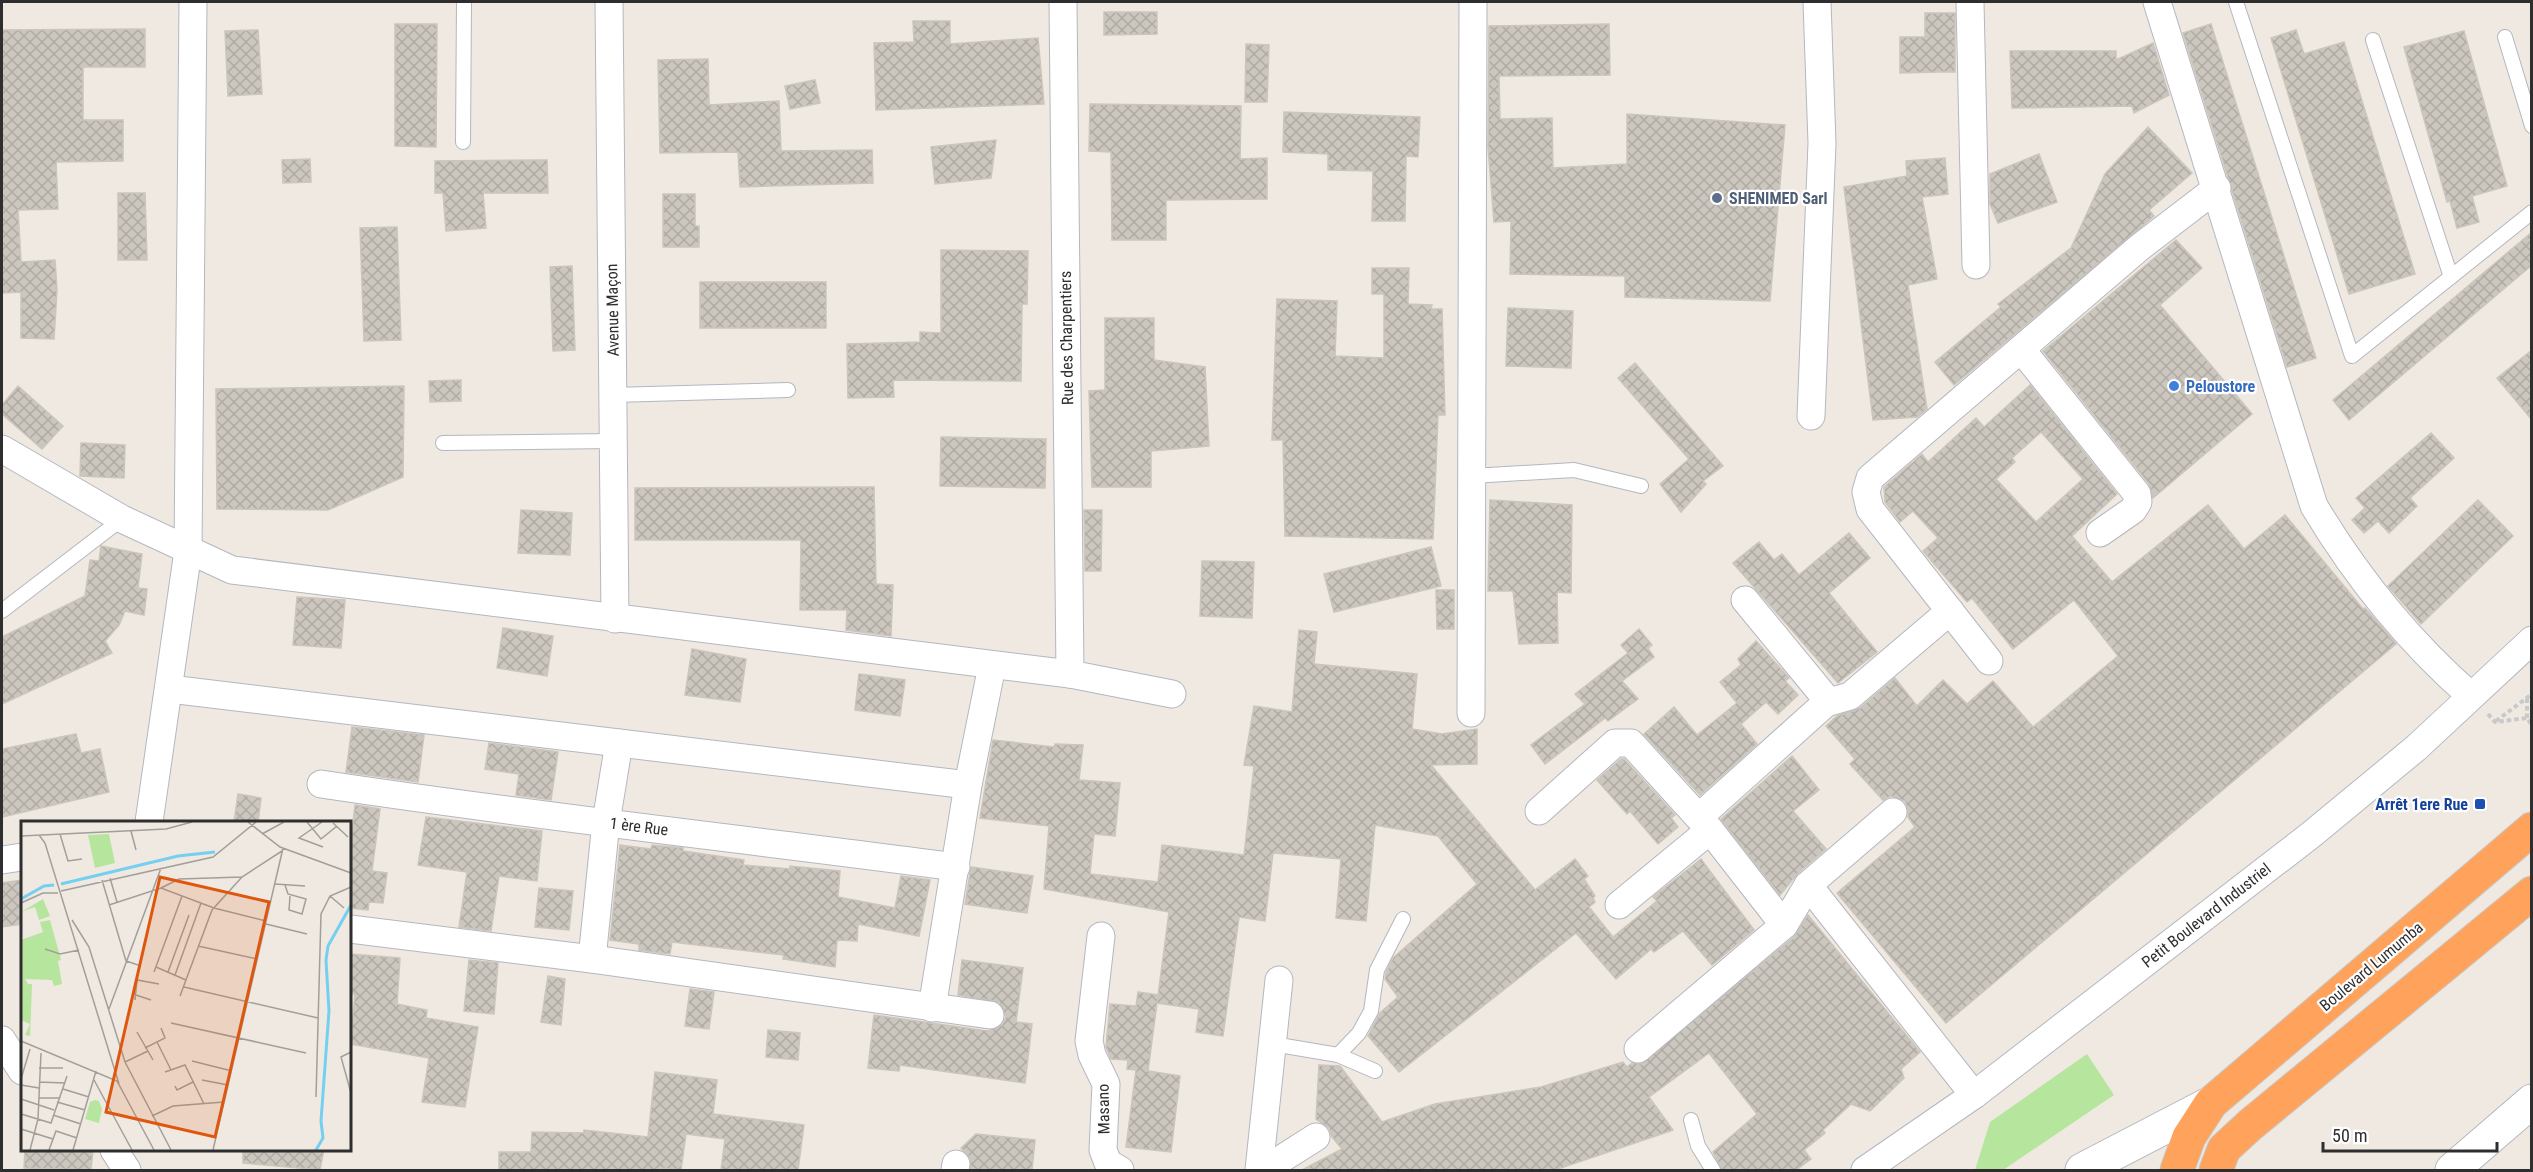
<svg xmlns="http://www.w3.org/2000/svg" width="2533" height="1172" viewBox="0 0 2533 1172" font-family="'Roboto Condensed',sans-serif">
	<style>
		.grass { fill: #b6e59e }
		.building { fill: url(#building-cross-hatch); stroke: #cbc5ba; stroke-width: 1.5; fill-rule: evenodd }
		.lines { fill: none; stroke-linecap: round; stroke-linejoin: round }
		.lane-casing { stroke: #b4b7c1; stroke-width: 16 }
		.street-casing { stroke: #b4b7c1; stroke-width: 29 }
		.secondary-casing { stroke: #b4b7c1; stroke-width: 35 }
		.highway-casing { stroke: #c9c9c9; stroke-width: 35 }
		.path { stroke: #c9c9c9; stroke-width: 4; stroke-dasharray: 4.5 3; stroke-linecap: butt }
		.lane { stroke: #fff; stroke-width: 14 }
		.street { stroke: #fff; stroke-width: 27 }
		.secondary { stroke: #fff; stroke-width: 33 }
		.highway { stroke: #ffa35c; stroke-width: 33 }
		.service-dot { fill: #5c6f8a; stroke: #fff; stroke-width: 2 }
		.shop-dot { fill: #3f7fe0; stroke: #fff; stroke-width: 2 }
		.transit-dot { fill: #1a4fb4; stroke: #fff; stroke-width: 2 }
		.labels { text-anchor: middle; stroke-width: 4.5; stroke-linejoin: round; paint-order: stroke }
		.service-label { font-size: 16px; font-weight: bold; fill: #4e5e75; stroke: #fff; text-anchor: start }
		.street-label { font-size: 16px; fill: #2e2e2e; stroke: #fff }
		.shop-label { font-size: 16px; font-weight: bold; fill: #366cbe; stroke: #fff; text-anchor: start }
		.transit-label { font-size: 16px; font-weight: bold; fill: #164399; stroke: #fff; text-anchor: end }
		.inset-river { fill: none; stroke: #75cff0; stroke-width: 3 }
		.inset-road { fill: none; stroke: #a29e99; stroke-width: 1.5 }
		.view { fill: #df570e; fill-opacity: 0.15; stroke: #df570e; stroke-width: 3 }
		.inset-edge { fill: none; stroke: #2e2e2e; stroke-width: 3 }
	</style>
	<defs>
		<pattern id="building-cross-hatch" width="8" height="8" patternUnits="userSpaceOnUse" patternTransform="scale(1.5)"><rect width="8" height="8" fill="#cbc7bf"/><path d="M0 0l8 8M0 8l8-8" fill="none" stroke="#afaba4"/></pattern>
	</defs>
	<rect width="100%" height="100%" fill="#efe9e1"/>
	<!-- grass -->
	<path class="grass" d="M2087,1054L2114,1095L2003,1170H1975L1990,1122Z"/>
	<!-- building -->
	<g class="building">
		<path d="M1104,12H1157V34L1104,35Z"/>
		<path d="M1925,13H1955V72H1938L1937,69V72L1900,73V37H1925Z"/>
		<path d="M913,21H950V44L1038,38L1044,104L876,110L874,43L914,42Z"/>
		<path d="M395,24H437L436,147L395,146Z"/>
		<path d="M1609,24L1610,75L1499,76L1500,119L1552,118L1553,168L1627,164V114L1785,125L1770,301L1625,297V276L1510,274L1511,221L1494,222L1488,147L1489,26Z"/>
		<path d="M2211,24L2316,358L2287,367L2183,33Z"/>
		<path d="M145,29V67H83V120H123V161L56,162L58,209L18,210L21,262L55,260L57,290L54,339L21,338V292L2,293V30Z"/>
		<path d="M258,30L262,94L228,96L225,31Z"/>
		<path d="M2296,30L2304,54L2344,42L2415,274L2349,294L2271,38Z"/>
		<path d="M2464,31L2507,186L2472,196L2479,222L2457,228L2450,201L2447,202L2404,47Z"/>
		<path d="M2153,43L2169,95L2134,113L2132,106L2012,108L2010,51H2116V60Z"/>
		<path d="M1246,44L1269,45L1267,102H1245Z"/>
		<path d="M708,59L709,105L779,101L781,151L872,150L873,183L740,187L738,152L660,153L658,60Z"/>
		<path d="M815,80L820,103L790,109L785,86Z"/>
		<path d="M1090,104L1241,106L1240,159L1267,158V199L1166,200V240H1112L1111,152L1089,151Z"/>
		<path d="M1284,112L1420,117L1418,157L1406,156L1405,221H1372L1373,171L1328,170V154L1283,152Z"/>
		<path d="M2148,127L2192,173L2149,210L2154,216L1954,385L1935,362L2001,307L1998,304L2071,248L2105,174Z"/>
		<path d="M996,140L991,178L935,184L931,147Z"/>
		<path d="M2039,154L2057,202L1998,223L1990,204V174Z"/>
		<path d="M1945,158L1948,194L1922,197L1937,279L1908,285L1927,409L1917,417L1873,420L1844,187L1907,176L1906,161Z"/>
		<path d="M310,159L311,182L283,183L282,160Z"/>
		<path d="M547,160L548,193H483L486,228L446,231L443,193H435V161Z"/>
		<path d="M118,193H145L147,260H118Z"/>
		<path d="M663,194H695V226H699V247H663Z"/>
		<path d="M397,227L401,340L364,341L360,228Z"/>
		<path d="M2532,232V265L2349,420L2333,400Z"/>
		<path d="M2176,240L2202,268L2160,305L2252,414L2153,498L2149,484L2043,351Z"/>
		<path d="M941,250L1028,251L1027,304H1022L1021,381L893,380L894,397L848,398L847,344L920,342V332L941,333Z"/>
		<path d="M572,266L575,350L553,351L550,267Z"/>
		<path d="M1372,268H1409L1408,304L1432,305L1431,309H1442L1445,415H1438L1433,539L1285,536L1283,440H1272L1277,299L1337,301L1335,356L1384,358V294H1372Z"/>
		<rect x="700" y="282" width="126" height="46"/>
		<path d="M1508,308L1573,311L1571,368L1506,366Z"/>
		<path d="M1105,318H1154V360L1205,367L1209,446L1151,451V487H1092L1089,391L1105,390Z"/>
		<path d="M2532,350V420L2497,378Z"/>
		<path d="M1635,363L1723,466L1703,481L1706,484L1681,512L1660,484L1689,459L1618,378Z"/>
		<path d="M461,380V401L430,402L429,381Z"/>
		<path d="M2030,385L2117,494L2072,536L2112,582L2208,505L2244,549L2285,515L2363,609L2365,608L2396,644L1946,1023L1837,893L1915,827L1908,817V809L1905,801L1891,796L1883,800L1850,764L1855,759L1826,726L1837,716L1860,708L1895,678L1917,706L1943,680L1967,704L1993,681L2033,727L2118,656L2074,600L2013,649L1972,598L1967,602L1923,551L1938,538L1913,511L1900,522L1885,502L1884,487L1922,454L1928,462L1976,418L1984,427ZM2041,432L2083,479L2036,522L1996,479L2015,462L2012,458Z"/>
		<path d="M18,386L63,426L42,449L2,414V405Z"/>
		<path d="M404,386L403,477L328,510L217,509L216,389Z"/>
		<path d="M2431,433L2454,458L2410,498L2417,506L2389,533L2378,521L2364,533L2352,520L2365,508L2356,498Z"/>
		<path d="M941,437L1046,439L1045,488L940,486Z"/>
		<path d="M81,443L125,445L124,478L80,476Z"/>
		<path d="M845,487H874L876,584L893,585L891,636L846,630L847,610H800L801,540H635V488Z"/>
		<path d="M1490,500L1572,505L1571,593L1557,592L1558,643L1519,644L1513,591H1488Z"/>
		<path d="M2478,500L2513,536L2421,624L2388,586Z"/>
		<path d="M521,510L572,513L570,555L518,553Z"/>
		<path d="M1084,510H1102L1101,571H1085Z"/>
		<path d="M1849,533L1870,558L1829,593L1877,652L1838,683L1733,563L1759,542L1774,560L1782,554L1799,575Z"/>
		<path d="M101,546L142,554L138,588L147,589L144,615L125,611L119,625L105,641L112,653L2,704V637L85,596L90,560L99,561Z"/>
		<path d="M1431,547L1441,586L1334,612L1324,574Z"/>
		<path d="M1202,561L1254,562L1252,618L1200,616Z"/>
		<path d="M1436,590H1454V629H1437Z"/>
		<path d="M297,597L345,600L341,648L293,645Z"/>
		<path d="M503,628L553,636L547,676L497,668Z"/>
		<path d="M1639,629L1652,645L1648,648L1654,657L1622,681L1638,699L1608,721L1605,718L1545,764L1531,745L1585,704L1575,694L1628,653L1621,645Z"/>
		<path d="M1299,630L1317,632L1314,664L1417,674L1412,729L1442,734L1477,729V764L1431,765L1535,890L1575,859L1588,876L1584,879L1595,896L1593,898L1595,902L1589,907L1613,937L1657,901L1653,897L1701,859L1754,930L1712,965L1683,931L1654,952L1651,949L1616,979L1576,933L1399,1072L1368,1036L1380,1013L1398,997L1385,979L1386,973L1393,958L1477,884L1438,836L1375,825L1366,921L1336,918L1341,859L1273,853L1265,921L1239,917L1223,1036L1196,1032L1199,1009L1157,1003L1169,912L1044,889L1049,826L980,818L993,740L1054,747L1055,744L1083,745L1079,780L1120,783L1115,836L1094,834L1090,874L1158,882L1162,845L1244,855L1254,766L1244,765L1254,706L1292,712Z"/>
		<path d="M1756,641L1789,678L1785,681L1798,695L1778,714L1766,702L1741,724L1757,744L1700,795L1644,734L1674,707L1697,735L1737,703L1720,682L1741,665L1738,659Z"/>
		<path d="M692,649L746,659L740,702L685,695Z"/>
		<path d="M859,674L905,680L900,716L855,710Z"/>
		<path d="M352,727L424,735L418,782L346,772Z"/>
		<path d="M76,734L81,753L100,749L109,792L2,817V749Z"/>
		<path d="M489,743L558,752L551,800L516,795L519,774L485,769Z"/>
		<path d="M1792,756L1819,790L1793,811L1826,849L1798,873L1780,895L1721,819Z"/>
		<path d="M1621,759H1624L1675,815L1671,818L1678,827L1658,844L1630,811L1627,814L1597,780Z"/>
		<path d="M238,794L261,798L258,822H234Z"/>
		<path d="M355,805L380,809L372,871L387,873L383,903L369,902L368,910L350,908V849Z"/>
		<path d="M426,817L542,831L537,881L499,876L491,931L459,927L467,872L418,865Z"/>
		<path d="M620,845L651,849L652,845L683,848V851L744,860L743,865L790,869V866L840,871L838,897L895,908L901,876L930,880L919,936L858,924L857,941L837,940L835,967L783,959L784,955L672,942L670,954L639,950V944L610,940Z"/>
		<path d="M971,867L1033,876L1027,913L965,904Z"/>
		<path d="M22,880V924L2,927V883Z"/>
		<path d="M539,888L573,891L569,930L535,927Z"/>
		<path d="M1808,915L1920,1052L1901,1069L1904,1078L1870,1111L1851,1104L1823,1130L1825,1133L1804,1150L1811,1159L1796,1170H1722L1713,1152L1757,1114L1709,1053L1649,1097L1673,1130L1555,1170H1302L1342,1149L1332,1137L1329,1128L1316,1119L1319,1065L1340,1066L1382,1122L1435,1104L1541,1087L1623,1062L1627,1067L1632,1063L1641,1064L1794,937Z"/>
		<path d="M350,954L400,958L397,1004L427,1010L426,1018L478,1027L465,1107L422,1102L429,1058L350,1044L355,995L350,991Z"/>
		<path d="M469,960L498,963L494,1014L464,1011Z"/>
		<path d="M962,960L1023,968L1016,1022L1032,1024L1025,1083L900,1065L899,1071L868,1068L874,1015L988,1031L1002,1025L1006,1017L999,1002L958,995Z"/>
		<path d="M548,976L565,979L561,1025L541,1022Z"/>
		<path d="M690,989L714,992L709,1029L685,1026Z"/>
		<path d="M1138,992L1158,995L1148,1071L1180,1076L1171,1152L1126,1147L1136,1070L1127,1069L1128,1060L1111,1059L1106,1047L1110,1004L1136,1006Z"/>
		<path d="M768,1030L800,1033L798,1060L766,1057Z"/>
		<path d="M655,1072L717,1080L713,1114L804,1125L798,1170H721L725,1139L686,1134L681,1170L662,1168V1170H499V1152H531L532,1132L584,1133V1130L648,1137Z"/>
		<path d="M976,1134L1035,1140L1032,1170H971L970,1158L961,1148Z"/>
		<path d="M25,1149H93L91,1170L24,1168Z"/>
		<path d="M243,1149H324L320,1170L243,1163Z"/>
	</g>
	<g class="lines">
		<!-- lane casing -->
		<g class="lane-casing">
			<g id="lane">
				<path d="M2236,2L2352,356L2532,212"/>
				<path d="M2505,37L2532,126"/>
				<path d="M2373,40L2451,277"/>
				<path d="M463,142L464,2"/>
				<path d="M613,395L788,390"/>
				<path d="M443,443L613,441"/>
				<path d="M1472,476L1574,470L1641,486"/>
				<path d="M2,611L122,519"/>
				<path d="M1273,1044L1338,1055L1375,1071"/>
				<path d="M1338,1055L1359,1033L1371,1011L1377,970L1403,919"/>
				<path d="M1691,1120L1698,1146L1713,1170"/>
			</g>
		</g>
		<!-- street casing -->
		<g class="street-casing">
			<g id="street">
				<path d="M609,2L615,619"/>
				<path d="M1063,2L1070,674"/>
				<path d="M1970,2L1976,265"/>
				<path d="M2157,2L2314,506C2356,576 2409,642 2471,696"/>
				<path d="M2021,349L2137,494L2138,502L2133,510L2100,533"/>
				<path d="M1811,416L1822,143L1817,2"/>
				<path d="M2,449L122,519L232,570L1070,674L1172,694"/>
				<path d="M1745,600L1824,696L1826,703"/>
				<path d="M1989,661L1870,509L1866,492L1870,478L2140,247L2217,188"/>
				<path d="M170,689L968,785"/>
				<path d="M1471,713L1473,2"/>
				<path d="M321,784C532,816 745,839 956,867"/>
				<path d="M1539,811L1615,743H1631L1710,830L1784,925"/>
				<path d="M1699,817L1826,703L1850,696L1950,611"/>
				<path d="M149,822L188,551L193,2"/>
				<path d="M2,860L22,857"/>
				<path d="M1808,885L1974,1095"/>
				<path d="M1619,905L1710,830"/>
				<path d="M350,929L592,959L990,1015"/>
				<path d="M1101,936L1089,1041L1092,1055L1106,1084L1103,1150L1108,1163L1120,1170"/>
				<path d="M592,959L606,822L619,743"/>
				<path d="M932,1008L968,785L992,666"/>
				<path d="M2,1040L22,1071"/>
				<path d="M1638,1049L1784,925L1808,885L1893,812"/>
				<path d="M114,1150L127,1170"/>
				<path d="M955,1170L956,1164"/>
				<path d="M1259,1170L1279,980"/>
				<path d="M1264,1170L1316,1137"/>
				<path d="M1865,1170L1974,1095L2312,834L2416,748L2532,640"/>
			</g>
		</g>
		<!-- secondary casing -->
		<g class="secondary-casing">
			<g id="secondary">
				<path d="M2082,1170L2211,1103"/>
				<path d="M2452,1170L2532,1101"/>
			</g>
		</g>
		<!-- highway casing -->
		<g class="highway-casing">
			<g id="highway">
				<path d="M2177,1170L2189,1137L2211,1103L2532,829"/>
				<path d="M2216,1170L2224,1149L2250,1125L2532,893"/>
			</g>
		</g>
		<!-- path -->
		<g class="path">
			<path d="M2488,714L2495,722L2527,718L2532,725"/>
			<path d="M2527,718V697"/>
			<path d="M2496,721L2532,694"/>
		</g>
		<!-- lane -->
		<use href="#lane" class="lane"/>
		<!-- street -->
		<use href="#street" class="street"/>
		<!-- secondary -->
		<use href="#secondary" class="secondary"/>
		<!-- highway -->
		<use href="#highway" class="highway"/>
	</g>
	<!-- markers -->
	<circle class="service-dot" cx="1717" cy="198" r="6"/>
	<circle class="shop-dot" cx="2174" cy="386" r="6"/>
	<rect class="transit-dot" x="2474" y="798" width="12" height="12" rx="3"/>
	<g class="labels">
		<!-- service labels -->
		<g class="service-label">
			<text x="1729" y="204">SHENIMED Sarl</text>
		</g>
		<!-- street labels -->
		<g class="street-label">
			<text transform="translate(612 310) rotate(-91)" y="6">Avenue Maçon</text>
			<text transform="translate(1066 338) rotate(-91)" y="6">Rue des Charpentiers</text>
			<text transform="translate(639 826) rotate(7)" y="6">1 ère Rue</text>
			<text transform="translate(2206 915) rotate(-38)" y="6">Petit Boulevard Industriel</text>
			<text transform="translate(2371 966) rotate(-40)" y="6">Boulevard Lumumba</text>
			<text transform="translate(1103 1109) rotate(-91)" y="6">Masano</text>
		</g>
		<!-- shop labels -->
		<g class="shop-label">
			<text x="2186" y="392">Peloustore</text>
		</g>
		<!-- transit labels -->
		<g class="transit-label">
			<text x="2468" y="810">Arrêt 1ere Rue</text>
		</g>
	</g>
	<!-- overview -->
	<g transform="translate(21 821)">
		<rect width="330" height="330" fill="#efe9e1"/>
		<path d="M88,13L94,42L74,47L67,14ZM22,78L29,95L18,99L14,86L0,91ZM29,99L40,139L37,140L41,163L33,165L31,159L4,158L7,163H11L9,215L4,214L9,203L0,199V119L22,111L19,101ZM74,279L78,280L81,288L78,302L64,298L69,281Z" fill="#b6e59e"/>
		<path class="inset-river" d="M40,63L157,35L194,31M0,78L23,65L33,64M295,329L302,317L300,300L308,190L305,139L307,125L330,84"/>
		<path class="inset-road" d="M227,1L259,26L330,52M286,1L300,18L316,5M301,1L278,17L302,26M312,2L327,16M110,10L115,29M39,13L47,40L61,38M241,13L263,1M18,14L24,22L98,263M0,15L145,8L171,1M89,57L96,81M81,59L105,140L120,145M254,63L284,65M264,64L267,73L285,78L281,93L268,89L269,75M140,67L158,58L221,56M40,70L192,36L235,1M309,75L323,87M0,82L22,72H37M88,84L140,67L193,87L245,100M51,99L68,126L104,241L150,329M245,103L286,113M177,125L236,138M24,128L39,133L58,129M135,146L165,159M133,151L161,75M147,151L168,94M154,154L180,82M163,166L297,197M112,173L130,179M159,175L191,89L221,56L261,30M114,179L116,159L138,163M88,188L140,47M150,202L285,232M116,211L132,239M0,220L96,260L133,329M136,221L150,249M124,227L144,217L140,207M330,231L320,236L330,272M171,240L211,250M104,241L127,230M18,247H42M144,251L164,244L183,283M0,258L9,228M73,259L111,329M181,259L207,264M18,261L44,262M0,264L18,267M154,265L156,269L172,261M42,268L68,276M295,276L300,93L309,75L330,66M18,277H39M0,278L33,289M36,281L64,289M0,293L30,302L46,255M32,294L60,303M131,295L152,285L203,281M0,308L32,318M9,329L17,298L20,232M28,329L35,310L56,317M52,329L75,250M192,329L262,27"/>
		<path class="view" d="M139,56L248,81L194,316L85,291Z"/>
		<rect width="330" height="330" class="inset-edge"/>
	</g>
	<!-- border -->
	<rect width="2533" height="1172" fill="none" stroke="#2e2e2e" stroke-width="6"/>
	<!-- scale -->
	<path d="M2323 1142v9h174v-9" fill="none" stroke="#2e2e2e" stroke-width="3"/>
	<text x="2332" y="1142" font-size="18" fill="#2e2e2e" stroke="#ffffff" stroke-width="4.5" paint-order="stroke">50 m</text>
</svg>
